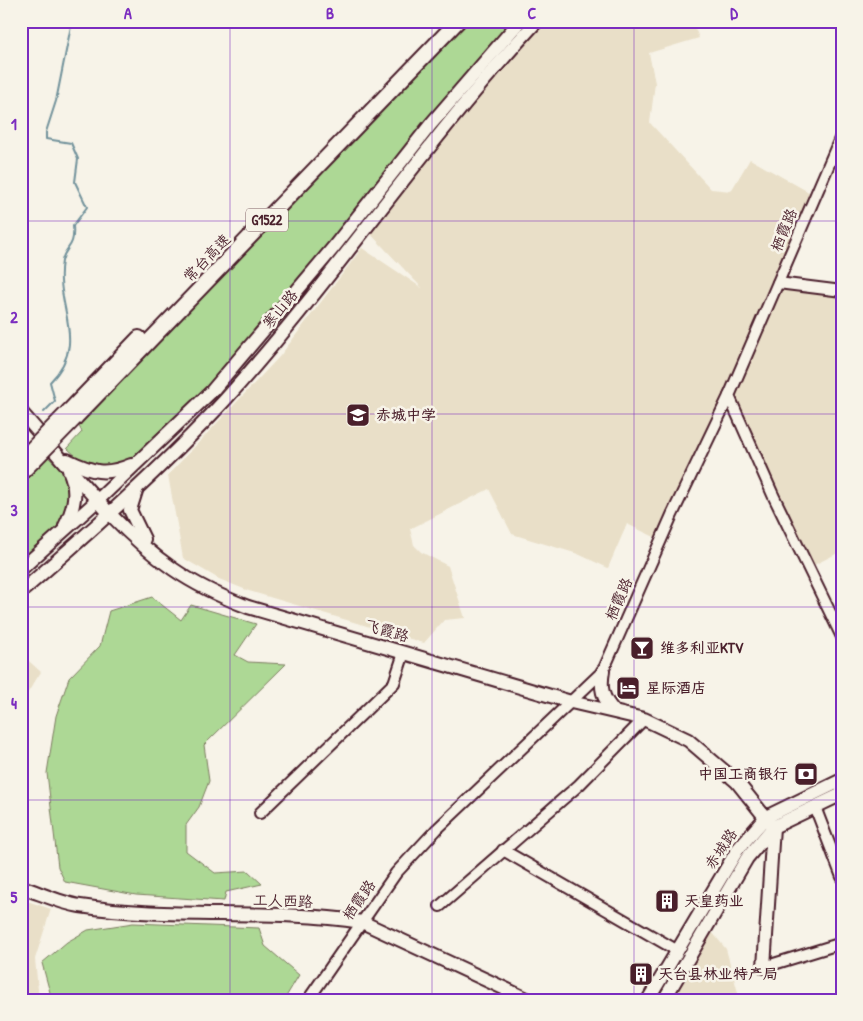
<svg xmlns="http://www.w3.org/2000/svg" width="863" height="1021" viewBox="0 0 863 1021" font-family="'Patrick Hand','LXGW WenKai TC',sans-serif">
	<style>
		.built { fill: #e9dfc8 }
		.green { fill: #add895; stroke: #7c7c60 }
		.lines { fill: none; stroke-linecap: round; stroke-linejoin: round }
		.stream { stroke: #72929b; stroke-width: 2 }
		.minor-casing { stroke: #4a1f2b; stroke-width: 14 }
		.major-casing { stroke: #4a1f2b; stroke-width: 16 }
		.highway-casing { stroke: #4a1f2b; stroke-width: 18 }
		.minor { stroke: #f7f3e8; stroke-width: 10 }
		.major { stroke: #f7f3e8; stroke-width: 12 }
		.highway { stroke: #f7f3e8; stroke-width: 14 }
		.highway-bridge-casing { stroke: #4a1f2b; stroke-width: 18; stroke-linecap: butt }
		.highway-bridge { stroke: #f7f3e8; stroke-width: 14 }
		.grid { fill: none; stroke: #7b2cbf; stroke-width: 1; stroke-opacity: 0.55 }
		.labels { text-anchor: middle; stroke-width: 5; stroke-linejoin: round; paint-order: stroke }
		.shield { fill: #f7f3e8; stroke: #7e5f64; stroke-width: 1 }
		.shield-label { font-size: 14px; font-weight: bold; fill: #4a1f2b }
		.street-label { font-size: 15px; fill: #4a1f2b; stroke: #f7f3e8 }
		.poi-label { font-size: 15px; font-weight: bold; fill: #4a1f2b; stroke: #f7f3e8; text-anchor: start }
		.neatline { fill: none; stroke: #7b2cbf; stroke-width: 2 }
		.grid-label { font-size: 16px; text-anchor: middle; font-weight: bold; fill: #7b2cbf }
	</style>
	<rect width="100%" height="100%" fill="#f7f3e8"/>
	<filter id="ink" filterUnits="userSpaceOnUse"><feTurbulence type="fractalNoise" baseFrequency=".02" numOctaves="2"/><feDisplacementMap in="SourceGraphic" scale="10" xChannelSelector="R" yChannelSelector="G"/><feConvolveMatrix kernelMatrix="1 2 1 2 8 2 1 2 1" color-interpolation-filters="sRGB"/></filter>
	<g filter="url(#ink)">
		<!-- built -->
		<g class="built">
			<path d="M537,21H692L699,38L649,53L655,83L650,123L711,189L731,191L750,159L814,195L778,283L842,291V551L808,568L729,397L661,540L627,524L608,568L578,554L512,534L489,489L410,529L414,545L421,552L448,566L465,618L444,620L424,643L249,591L219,579L183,558L168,475L280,356L362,248L422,288L366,229Z"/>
			<path d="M21,654L41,672L21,703Z"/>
			<path d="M21,899L51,909L35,959L39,1000H21Z"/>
			<path d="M712,932L726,949L740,1000H672Z"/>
		</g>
		<!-- green -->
		<g class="green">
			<path d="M458,21H520L273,321L138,462L99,473L78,458L67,448L82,432L75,418Z"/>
			<path d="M48,457L75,483L63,532L21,569V473L34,460L40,464Z"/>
			<path d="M152,597L181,620L191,605L256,624L235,655L248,662L286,664L204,745L209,781L199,807L186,825V851L215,873L248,871L262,884L226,892L224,901L136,895L65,882L58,867L47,773L56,716L69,678L100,646L109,611Z"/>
			<path d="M133,923L259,928L265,946L299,975L284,1000H52L42,963L67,942L88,930Z"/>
		</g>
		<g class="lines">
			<!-- stream -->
			<path class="stream" d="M44,412L55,401L50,382C90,341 54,307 62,261C65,245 75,250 73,226L87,207L75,182L78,159L71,143L46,139V132L56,101L72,21"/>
			<!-- minor casing -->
			<g class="minor-casing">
				<g id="minor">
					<path d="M778,283L842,291"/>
					<path d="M729,396L773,495L842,637"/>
					<path d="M815,807L842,877"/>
					<path d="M260,813L394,683L404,653"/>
					<path d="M503,850L678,951"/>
					<path d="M440,906L579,785L644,719"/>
					<path d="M764,967L842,943"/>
					<path d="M308,1000L396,873L437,829L603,671L672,515L729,396L842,134"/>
				</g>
			</g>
			<!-- major casing -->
			<g class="major-casing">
				<g id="major">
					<path d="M21,412C68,465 115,529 173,569C196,585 222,597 248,607L571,702L644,719L688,740L737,782L773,827L764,967"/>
					<path d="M67,460C92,472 105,476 131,465"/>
					<path d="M136,491L130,510L144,539"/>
					<path d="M65,526C75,506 78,490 69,470"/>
					<path d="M21,569L99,499L212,391L333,248L431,124L520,21"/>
					<path d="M21,592C91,531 161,469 224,401C334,279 425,141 537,21"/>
					<path d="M603,671C600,688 602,698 614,711"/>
					<path d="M21,887C40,893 60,903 80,906C172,920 270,908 362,922L529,1000"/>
					<path d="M648,1000L738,849L766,817L842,780"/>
					<path d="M664,1000L747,858L773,827L842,794"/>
				</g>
			</g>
			<!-- highway casing -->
			<g class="highway-casing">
				<g id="highway">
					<path d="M69,411L139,338"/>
					<path d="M75,418L458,21"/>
					<path d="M21,473L34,460"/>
				</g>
			</g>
			<!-- minor -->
			<use href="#minor" class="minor"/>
			<!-- major -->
			<use href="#major" class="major"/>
			<!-- highway -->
			<use href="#highway" class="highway"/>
			<!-- highway-bridge casing -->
			<g class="highway-bridge-casing">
				<g id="highway-bridge">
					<path d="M28,453L69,411"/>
					<path d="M34,460L75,418"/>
				</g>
			</g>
			<!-- highway-bridge -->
			<use href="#highway-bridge" class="highway-bridge"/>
		</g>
	</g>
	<!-- grid -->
	<path class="grid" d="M230,21V1000M432,21V1000M634,21V1000M21,221H842M21,414H842M21,607H842M21,800H842"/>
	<!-- icons -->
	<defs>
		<g id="school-square" transform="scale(1.25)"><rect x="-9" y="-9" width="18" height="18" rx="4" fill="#4a1f2b" stroke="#f7f3e8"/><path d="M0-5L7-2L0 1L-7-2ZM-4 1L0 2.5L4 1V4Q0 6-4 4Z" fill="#fff"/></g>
		<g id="bar-square" transform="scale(1.25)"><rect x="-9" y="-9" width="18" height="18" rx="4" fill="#4a1f2b" stroke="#f7f3e8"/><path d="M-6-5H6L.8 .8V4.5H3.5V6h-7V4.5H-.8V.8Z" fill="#fff"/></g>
		<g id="hotel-square" transform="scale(1.25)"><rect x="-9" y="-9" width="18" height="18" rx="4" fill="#4a1f2b" stroke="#f7f3e8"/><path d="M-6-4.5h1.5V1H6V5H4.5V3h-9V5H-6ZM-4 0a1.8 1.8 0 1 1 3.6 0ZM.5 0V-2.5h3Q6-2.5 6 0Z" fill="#fff"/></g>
		<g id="bank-square" transform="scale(1.25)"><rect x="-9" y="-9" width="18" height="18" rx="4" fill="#4a1f2b" stroke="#f7f3e8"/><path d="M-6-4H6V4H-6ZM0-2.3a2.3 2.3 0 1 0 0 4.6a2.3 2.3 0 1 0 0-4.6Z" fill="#fff"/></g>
		<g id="building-square" transform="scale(1.25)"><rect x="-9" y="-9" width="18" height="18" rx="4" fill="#4a1f2b" stroke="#f7f3e8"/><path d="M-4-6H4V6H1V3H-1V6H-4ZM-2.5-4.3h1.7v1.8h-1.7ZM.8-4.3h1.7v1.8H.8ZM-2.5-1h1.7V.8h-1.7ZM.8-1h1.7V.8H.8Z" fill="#fff"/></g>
	</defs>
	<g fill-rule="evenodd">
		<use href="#school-square" x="358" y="415"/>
		<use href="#bar-square" x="642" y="648"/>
		<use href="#hotel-square" x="628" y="688"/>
		<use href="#bank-square" x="806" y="774"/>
		<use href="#building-square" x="667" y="901"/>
		<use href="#building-square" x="641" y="974"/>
	</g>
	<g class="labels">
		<!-- shield labels -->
		<rect class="shield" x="246" y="208.5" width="42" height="23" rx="4"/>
		<g class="shield-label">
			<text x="267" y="225">G1522</text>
		</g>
		<!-- street labels -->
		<g class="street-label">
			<text transform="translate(784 230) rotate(-68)" y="5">栖霞路</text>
			<text transform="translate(207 258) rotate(-46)" y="5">常台高速</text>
			<text transform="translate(280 309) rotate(-50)" y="5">寒山路</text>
			<text transform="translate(619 599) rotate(-66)" y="5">栖霞路</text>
			<text transform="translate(387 631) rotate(16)" y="5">飞霞路</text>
			<text transform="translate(721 849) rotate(-56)" y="5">赤城路</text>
			<text transform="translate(359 900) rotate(-55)" y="5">栖霞路</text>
			<text transform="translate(283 901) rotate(2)" y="5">工人西路</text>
		</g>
		<!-- poi labels -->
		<g class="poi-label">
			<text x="376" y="420">赤城中学</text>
			<text x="660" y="653">维多利亚KTV</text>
			<text x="646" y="693">星际酒店</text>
			<text x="788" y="779" text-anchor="end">中国工商银行</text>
			<text x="684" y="906">天皇药业</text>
			<text x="658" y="979">天台县林业特产局</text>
		</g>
	</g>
	<!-- margin -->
	<rect width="863" height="1021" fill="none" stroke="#f7f3e8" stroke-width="55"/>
	<rect x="28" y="28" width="808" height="966" class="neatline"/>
	<g class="grid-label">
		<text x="128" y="19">A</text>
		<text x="330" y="19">B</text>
		<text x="532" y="19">C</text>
		<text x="734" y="19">D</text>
		<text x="14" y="130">1</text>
		<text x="14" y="323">2</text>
		<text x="14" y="516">3</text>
		<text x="14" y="709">4</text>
		<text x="14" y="903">5</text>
	</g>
</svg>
